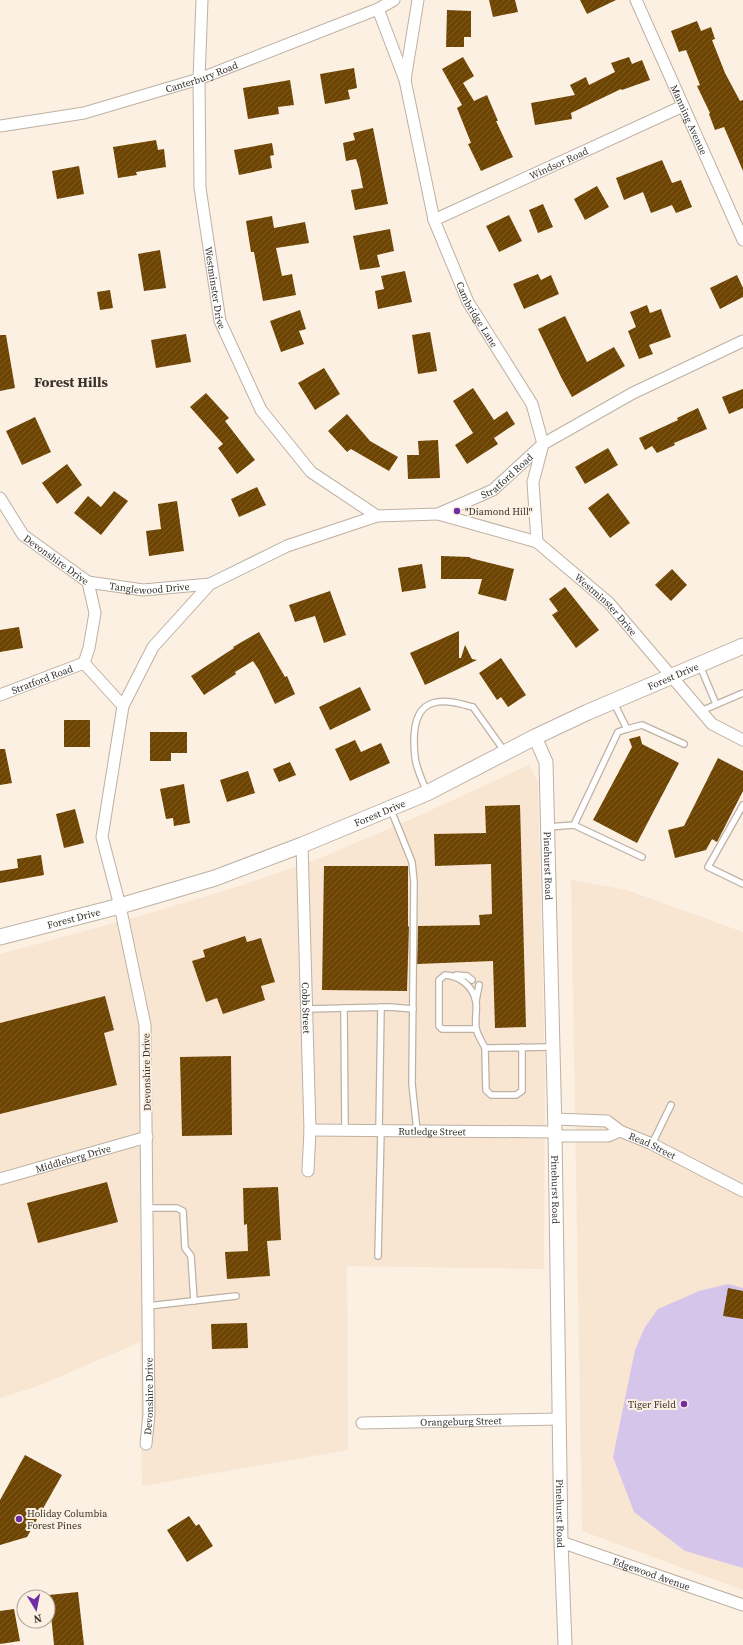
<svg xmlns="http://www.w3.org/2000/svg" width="743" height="1645" viewBox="0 0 743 1645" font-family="'Source Serif 4',serif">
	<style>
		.built { fill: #f8e6d2 }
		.pitch { fill: #d6c5ea }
		.building { fill: url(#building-hatch) }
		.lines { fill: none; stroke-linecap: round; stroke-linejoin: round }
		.service-casing { stroke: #bdb1a4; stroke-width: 8 }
		.minor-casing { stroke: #bdb1a4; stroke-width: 13 }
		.tertiary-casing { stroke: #bdb1a4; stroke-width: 15 }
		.secondary-casing { stroke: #bdb1a4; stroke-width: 17 }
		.service { stroke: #fff; stroke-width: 5.5 }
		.minor { stroke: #fff; stroke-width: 11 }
		.tertiary { stroke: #fff; stroke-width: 13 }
		.secondary { stroke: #fff; stroke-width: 15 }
		.poi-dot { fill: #6f2da2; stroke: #fcf0e2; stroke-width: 1.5 }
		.labels { text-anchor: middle; stroke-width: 4; stroke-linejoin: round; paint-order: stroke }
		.street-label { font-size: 10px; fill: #36322c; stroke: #fcf0e2 }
		.poi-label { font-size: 10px; fill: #36322c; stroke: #fcf0e2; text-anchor: start }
		.district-label { font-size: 14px; font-weight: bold; fill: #36322c; stroke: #fcf0e2 }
	</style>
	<defs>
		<pattern id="building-hatch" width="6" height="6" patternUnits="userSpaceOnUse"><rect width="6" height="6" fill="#6d4401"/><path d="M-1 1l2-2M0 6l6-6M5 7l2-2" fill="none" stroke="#7e5d27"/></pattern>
	</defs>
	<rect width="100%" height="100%" fill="#fcf0e2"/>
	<!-- built -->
	<g class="built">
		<path d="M529,765L538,782L545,1072L544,1269L347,1266L348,1450L142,1486L140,1342L41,1385L0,1398V954L140,916L243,885L320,858L416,817Z"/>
		<path d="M571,880L627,890L743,932V1590L582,1531Z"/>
	</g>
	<!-- pitch -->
	<path class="pitch" d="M728,1284L743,1288V1568L685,1551L634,1512L613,1457L635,1350L645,1327L658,1309L699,1291Z"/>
	<!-- building -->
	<g class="building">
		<path d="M489,0H515L518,12L493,17Z"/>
		<path d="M580,0H616L587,14Z"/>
		<path d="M447,10L471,11V37H464V47H446Z"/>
		<path d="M697,21L701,31L711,27L715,39L712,40L725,73L740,101L743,100V171L724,127L715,130L709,114L710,113L697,86L700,85L686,50L679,52L671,31Z"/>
		<path d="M463,57L474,76L463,83L474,101L487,95L498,121H496L513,157L481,171L468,144L471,143L457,108L462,105L442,69Z"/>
		<path d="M629,57L632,64L642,60L650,80L622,90L621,89L571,113L572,119L535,125L531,103L575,95L570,85L586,77L589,85L615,72L611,63Z"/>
		<path d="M354,68L357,88L348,90L350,99L325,104L320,74Z"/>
		<path d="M290,80L294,105L278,107L279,114L248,119L243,88Z"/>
		<path d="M373,128L388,204L355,210L351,190L363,188L359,168L356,159L346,161L343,143L355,140L353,133Z"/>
		<path d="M156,140L158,150L164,149L166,167L136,172L137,175L118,178L113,147Z"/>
		<path d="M272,143L274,155L270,156L272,168L239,175L234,150Z"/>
		<path d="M662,160L672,183L681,180L692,207L676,213L672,205L651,213L643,192L624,200L616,178Z"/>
		<path d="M79,166L84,194L57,199L52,171Z"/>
		<path d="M597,186L609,207L585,220L574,199Z"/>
		<path d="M543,204L553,227L538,233L529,210Z"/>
		<path d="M509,215L522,241L499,252L486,226Z"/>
		<path d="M272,216L274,228L305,222L309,243L276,248L282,276L292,274L296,295L263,301L254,252H251L246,221Z"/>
		<path d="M390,229L394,251L377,255L380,267L360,270L353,236Z"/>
		<path d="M160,250L166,288L144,291L138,254Z"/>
		<path d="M405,271L412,302L378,309L375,291L384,289L381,276Z"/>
		<path d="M538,274L541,280L551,275L559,294L524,309L513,284Z"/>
		<path d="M737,275L743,288V297L720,309L710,288Z"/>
		<path d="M110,290L113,308L100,310L97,292Z"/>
		<path d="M647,305L650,313L661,309L671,337L649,345L653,354L639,359L628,331L636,327L630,312Z"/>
		<path d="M300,310L306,329L299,331L304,344L281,352L270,321Z"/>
		<path d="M565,316L587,362L614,347L625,366L572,397L561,377L538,329Z"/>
		<path d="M430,332L437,371L418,374L412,335Z"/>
		<path d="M186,334L191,362L156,368L151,340Z"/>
		<path d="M0,335H6L15,388L0,391Z"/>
		<path d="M324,368L340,394L315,410L298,383Z"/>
		<path d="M473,388L494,420L507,411L515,424L494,438L498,444L467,464L455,445L473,433L453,401Z"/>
		<path d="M743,389V408L729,414L722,397Z"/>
		<path d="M206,393L229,418L225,421L255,460L237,474L218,448L223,444L190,407Z"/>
		<path d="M698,408L707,429L674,443L675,445L657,453L652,446L645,450L639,438L678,420L677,418Z"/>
		<path d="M347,414L370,441L398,457L389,471L351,449L347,452L328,431Z"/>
		<path d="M35,417L51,452L22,465L6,431Z"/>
		<path d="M438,440L440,478L408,479L407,455H419L418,441Z"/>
		<path d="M608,448L618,465L585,484L575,467Z"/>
		<path d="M67,464L82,485L57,504L42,483Z"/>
		<path d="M257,487L266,505L239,517L231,499Z"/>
		<path d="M114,491L128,501L101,535L74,513L88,496L101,507Z"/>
		<path d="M608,493L630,523L610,538L588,508Z"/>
		<path d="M177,501L184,551L149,556L146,531L161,529L158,504Z"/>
		<path d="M441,556L470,557V558L514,569L506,601L478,594L482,579H441Z"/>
		<path d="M422,564L426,588L402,592L398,568Z"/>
		<path d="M672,569L687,585L671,601L655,585Z"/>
		<path d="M565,587L599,630L576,648L552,615L558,611L549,599Z"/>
		<path d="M330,591L346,635L324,643L315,616L295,622L289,605Z"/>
		<path d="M19,627L23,648L0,652V630Z"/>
		<path d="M459,631V658H461L465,645L472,659L477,660L425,685L410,653Z"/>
		<path d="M259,632L285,677L287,676L295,694L275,704L259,670L253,661L235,672L236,674L204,695L191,676L234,648L233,647Z"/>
		<path d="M501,658L526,695L508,707L501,697L497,700L479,673Z"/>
		<path d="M360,687L371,710L330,730L319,707Z"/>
		<rect x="64" y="720" width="26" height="27"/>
		<path d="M150,732H187V753H171V761H150Z"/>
		<path d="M640,736L642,744L679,763L637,843L593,820L632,747L629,739Z"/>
		<path d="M355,740L361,752L381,743L390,763L350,781L335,749Z"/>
		<path d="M0,749H5L12,783L0,785Z"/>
		<path d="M718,758L743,771V791L717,842L712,839L706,850L675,858L668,830L684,826Z"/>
		<path d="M290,762L296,775L279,782L273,769Z"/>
		<path d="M248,771L255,793L227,802L220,780Z"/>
		<path d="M184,784L190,823L174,826L173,818L166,819L160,789Z"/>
		<path d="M520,805L526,1027L495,1028L493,961L417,964L418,926L480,925L479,915L492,914L491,864L435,866L434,834L486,833L485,806Z"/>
		<path d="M75,809L84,843L64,848L56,814Z"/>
		<path d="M41,855L44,875L0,883V871L18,868L17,859Z"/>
		<path d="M324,866H408V927L409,926L407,991L322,990Z"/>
		<path d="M245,936L247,942L261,938L275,982L261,986L265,1000L223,1014L217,998L206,1002L192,961L205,957L203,950Z"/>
		<path d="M105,996L114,1030L104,1033L117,1085L0,1114V1023Z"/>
		<path d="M231,1056L232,1135L182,1136L180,1057Z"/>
		<path d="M107,1182L118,1222L38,1243L27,1203Z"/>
		<path d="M278,1187L281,1240L267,1241L270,1276L227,1279L225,1252L248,1251L247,1224L244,1225L243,1188Z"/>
		<path d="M728,1288L743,1291V1319L723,1316Z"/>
		<path d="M247,1323L248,1348L212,1349L211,1324Z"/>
		<path d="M25,1455L62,1475L27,1537L0,1545V1500Z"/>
		<path d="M189,1516L196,1526L199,1524L213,1546L187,1562L167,1530Z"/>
		<path d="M78,1592L84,1645H54L49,1595Z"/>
		<path d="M14,1609L20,1641L0,1644V1611Z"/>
	</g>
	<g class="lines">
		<!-- service casing -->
		<g class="service-casing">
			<g id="service">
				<path d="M700,666L716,704"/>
				<path d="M614,703L627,729L642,725L684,744"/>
				<path d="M701,711L743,693"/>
				<path d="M427,793C423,781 416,769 415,757C413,739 412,709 433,703C446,699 461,704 473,707L505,752"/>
				<path d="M743,805L708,867L743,884"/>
				<path d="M391,810L412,862L414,882L412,1084L417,1131"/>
				<path d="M574,825L618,732L627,729"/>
				<path d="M548,827L574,825L642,857"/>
				<path d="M456,975L467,976L472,980"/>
				<path d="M476,1001L479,985"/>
				<path d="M344,1008L345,1130"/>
				<path d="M307,1009L390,1007L413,1009"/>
				<path d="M476,1029H442L439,1026V980L445,975C460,976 473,986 476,1002C477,1010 475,1019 476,1028C477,1034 482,1042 485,1048"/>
				<path d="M522,1047V1091L516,1095H491L486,1090L485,1048L552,1047"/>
				<path d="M379,1130L381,1007"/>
				<path d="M652,1144L671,1105"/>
				<path d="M148,1208H177L183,1211L185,1248L191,1256L194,1301"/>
				<path d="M378,1256L381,1130"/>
				<path d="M148,1306L236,1296"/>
			</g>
		</g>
		<!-- minor casing -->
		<g class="minor-casing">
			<g id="minor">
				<path id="s1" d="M202,0L199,79L200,188L220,321L261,410L311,472L377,516"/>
				<path id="s2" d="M636,0L743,240"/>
				<path id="s3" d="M378,9L405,80L434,220L468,302L532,404L543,444L533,482L537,542"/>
				<path d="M405,80L418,0"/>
				<path id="s4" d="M0,126L84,113L199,79L378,9L394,0"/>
				<path id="s5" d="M434,220L683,106"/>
				<path id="s6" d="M0,498L23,535L88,582L95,613L89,648L84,663"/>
				<path id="s7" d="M438,514L537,542L609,603L712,724L743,740"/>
				<path id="s8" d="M88,582L143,590L210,584L287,546L377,516L438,514L493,490L543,444L633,393L743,341"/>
				<path d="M84,663L123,706"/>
				<path id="s9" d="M0,695L84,663"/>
				<path id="s10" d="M302,845L310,1130L308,1171"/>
				<path id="s11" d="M554,1119L607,1121L620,1131L652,1144L743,1191"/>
				<path id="s12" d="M310,1130L555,1132"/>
				<path d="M555,1136H608L620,1131"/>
				<path id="s13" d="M0,1179L147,1137"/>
				<path id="s14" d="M362,1423L559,1419"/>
				<path id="s15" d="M146,1444L149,1414L145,1025L120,906L102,837L123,706L153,647L210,584"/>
				<path id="s16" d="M561,1542L743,1605"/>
			</g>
		</g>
		<!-- tertiary casing -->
		<g class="tertiary-casing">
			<g id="tertiary">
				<path id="s17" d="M535,737L546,762L555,1132L561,1542L565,1645"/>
			</g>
		</g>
		<!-- secondary casing -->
		<g class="secondary-casing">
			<g id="secondary">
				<path id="s18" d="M0,937L120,906L215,878L302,845L427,793L535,737L588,712L743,646"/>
			</g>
		</g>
		<!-- service -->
		<use href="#service" class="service"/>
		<!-- minor -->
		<use href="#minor" class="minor"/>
		<!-- tertiary -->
		<use href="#tertiary" class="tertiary"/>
		<!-- secondary -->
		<use href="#secondary" class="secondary"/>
	</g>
	<!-- markers -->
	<g class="poi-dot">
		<circle cx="457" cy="511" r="4"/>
		<circle cx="684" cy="1404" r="4"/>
		<circle cx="19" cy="1519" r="4"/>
	</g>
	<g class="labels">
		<!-- street labels -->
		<g class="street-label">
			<text dy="4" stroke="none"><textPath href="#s4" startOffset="208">Canterbury Road</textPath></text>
			<text dy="4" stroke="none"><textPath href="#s2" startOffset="131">Manning Avenue</textPath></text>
			<text dy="4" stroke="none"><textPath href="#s5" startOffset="137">Windsor Road</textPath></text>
			<text dy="4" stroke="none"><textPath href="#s1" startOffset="289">Westminster Drive</textPath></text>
			<text dy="4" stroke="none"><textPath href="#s3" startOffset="323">Cambridge Lane</textPath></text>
			<text dy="4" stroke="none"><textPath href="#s8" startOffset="444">Stratford Road</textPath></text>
			<text dy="4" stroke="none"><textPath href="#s6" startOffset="85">Devonshire Drive</textPath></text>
			<text dy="4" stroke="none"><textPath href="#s8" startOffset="62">Tanglewood Drive</textPath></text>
			<text dy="4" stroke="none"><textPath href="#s7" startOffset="196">Westminster Drive</textPath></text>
			<text dy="4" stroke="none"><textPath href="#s18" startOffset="724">Forest Drive</textPath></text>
			<text dy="4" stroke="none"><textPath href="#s9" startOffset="45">Stratford Road</textPath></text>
			<text dy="4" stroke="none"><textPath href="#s18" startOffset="400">Forest Drive</textPath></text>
			<text dy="4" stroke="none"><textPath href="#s17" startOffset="131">Pinehurst Road</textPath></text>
			<text dy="4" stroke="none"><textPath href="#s18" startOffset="76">Forest Drive</textPath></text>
			<text dy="4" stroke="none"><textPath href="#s10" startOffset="163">Cobb Street</textPath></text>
			<text transform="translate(146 1072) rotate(-91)" y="4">Devonshire Drive</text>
			<text dy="4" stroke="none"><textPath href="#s12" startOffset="122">Rutledge Street</textPath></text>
			<text dy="4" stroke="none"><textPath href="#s11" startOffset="105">Read Street</textPath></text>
			<text dy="4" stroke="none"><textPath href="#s13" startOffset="76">Middleberg Drive</textPath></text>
			<text dy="4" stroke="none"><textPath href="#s17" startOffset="455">Pinehurst Road</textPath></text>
			<text dy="4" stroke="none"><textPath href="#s15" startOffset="48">Devonshire Drive</textPath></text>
			<text dy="4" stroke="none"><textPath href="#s14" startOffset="99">Orangeburg Street</textPath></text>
			<text dy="4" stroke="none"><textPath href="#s17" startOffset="779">Pinehurst Road</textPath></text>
			<text dy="4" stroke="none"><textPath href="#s16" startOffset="96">Edgewood Avenue</textPath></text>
		</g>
		<!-- poi labels -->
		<g class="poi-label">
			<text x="465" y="515">"Diamond Hill"</text>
			<text x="676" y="1408" text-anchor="end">Tiger Field</text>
			<text x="27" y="1517">Holiday Columbia<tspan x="27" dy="12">Forest Pines</tspan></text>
		</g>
		<!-- district labels -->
		<g class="district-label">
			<text x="71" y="387">Forest Hills</text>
		</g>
	</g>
	<!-- north arrow -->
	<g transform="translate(36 1609) rotate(170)"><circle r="19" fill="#fcf0e2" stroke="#ada499"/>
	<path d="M0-3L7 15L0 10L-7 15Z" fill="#6f2da2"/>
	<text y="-6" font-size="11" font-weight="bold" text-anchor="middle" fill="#36322c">N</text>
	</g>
</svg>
